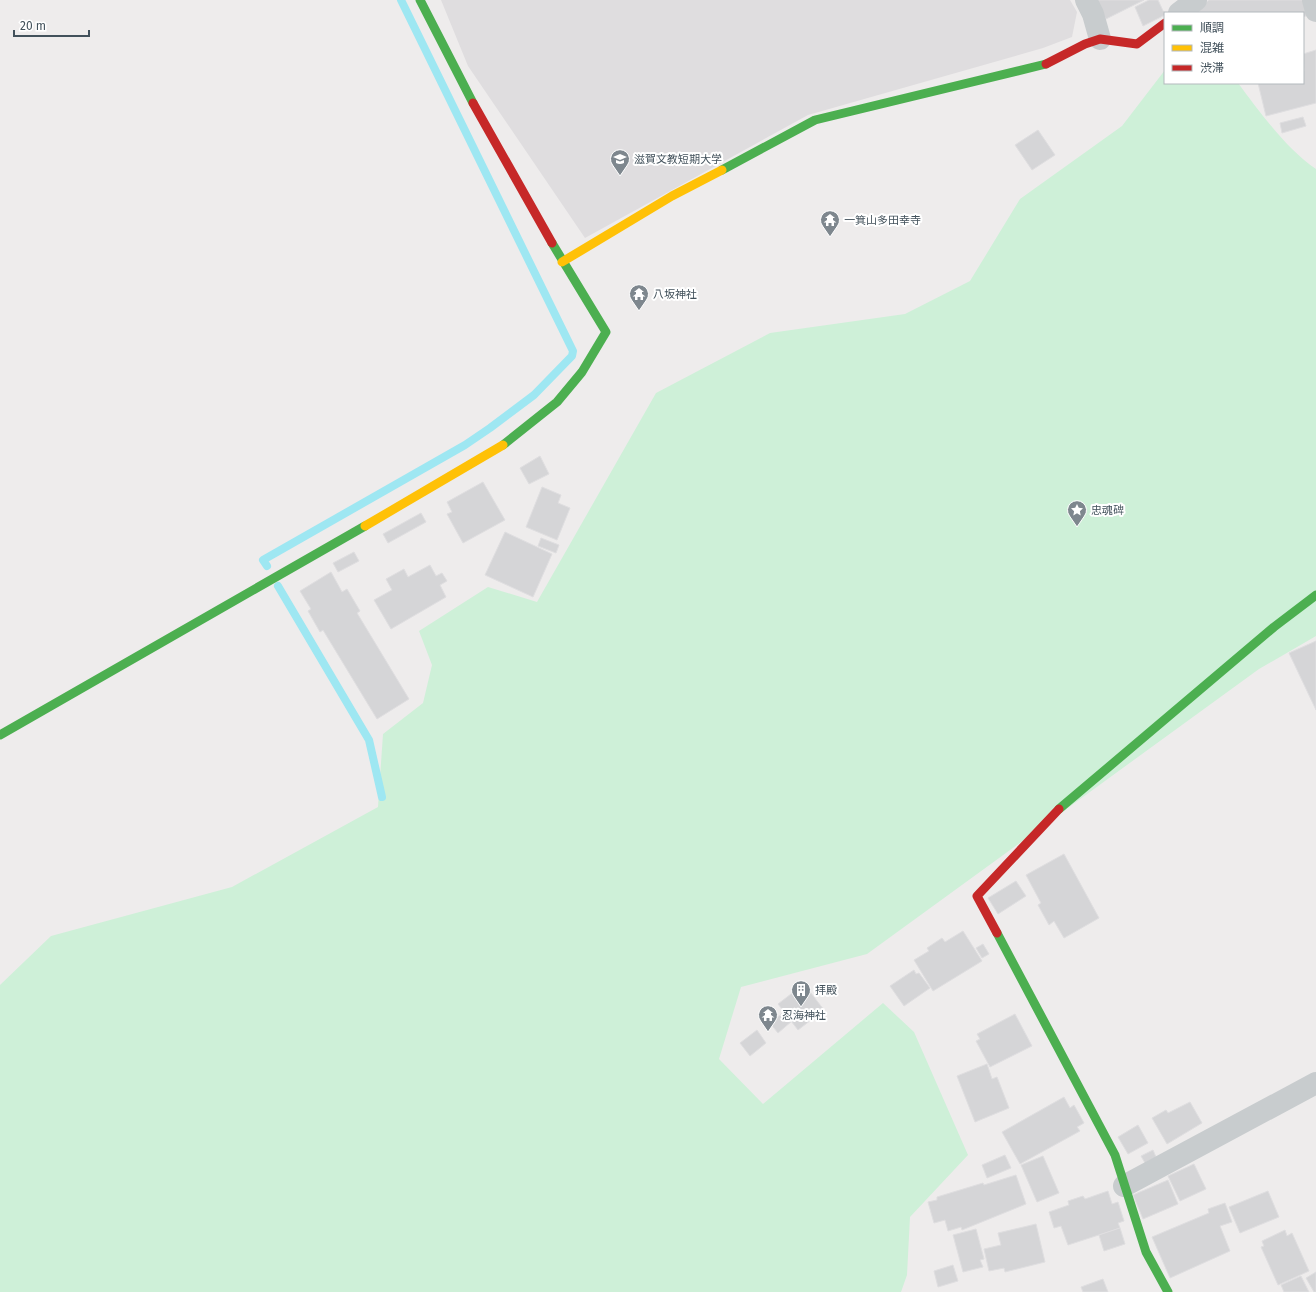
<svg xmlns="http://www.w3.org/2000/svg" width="1316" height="1292" viewBox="0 0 1316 1292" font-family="'Fira Sans','Noto Sans JP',sans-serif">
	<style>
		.education { fill: #dfdddf }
		.green { fill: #cef0d8 }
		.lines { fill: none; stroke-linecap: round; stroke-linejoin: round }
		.stream { stroke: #9ee7f2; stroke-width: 8 }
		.building { fill: #d5d5d7; stroke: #dfdee0 }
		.street { stroke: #c8ccce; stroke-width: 22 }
		.fast { stroke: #4caf50; stroke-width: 9 }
		.slow { stroke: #ffc107; stroke-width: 9 }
		.jam { stroke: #c62828; stroke-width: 9 }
		.labels { text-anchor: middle; stroke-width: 4; stroke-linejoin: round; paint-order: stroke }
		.poi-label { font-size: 11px; fill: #42515b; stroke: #fff; text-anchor: start }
	</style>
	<rect width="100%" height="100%" fill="#eeecec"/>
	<!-- education -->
	<path class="education" d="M441,0H1070L1077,12L1072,37L1043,48L808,115L585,238L468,66Z"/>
	<!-- green -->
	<path class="green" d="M1165,70V83H1238C1259,111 1287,150 1316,169V636L1259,669L867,954L741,987L719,1059L763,1104L883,1003L914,1032L968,1155L910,1217L907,1275L901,1292H0V985L51,936L232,887L378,807L383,734L423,703L432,665L419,631L488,587L537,602L656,393L770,333L905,314L970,281L1020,199L1122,126Z"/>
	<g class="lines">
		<!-- stream -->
		<g class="stream">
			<path d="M267,566L263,560L465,445L490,428L534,395L572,356L573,351L401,0"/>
			<path d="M278,586L369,740L382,797"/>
		</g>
	</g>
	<!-- building -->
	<g class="building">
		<path d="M1096,0H1144L1106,19Z"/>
		<path d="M1149,0H1158L1165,15L1143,26L1135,7Z"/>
		<path d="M1209,0H1306L1311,14L1303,17V13H1192Z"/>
		<path d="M1316,50V103L1266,116L1258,83H1303V71H1304L1303,54Z"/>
		<path d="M1303,117L1306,126L1282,133L1280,123Z"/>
		<path d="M1038,130L1055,155L1032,170L1015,145Z"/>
		<path d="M540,456L549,474L529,484L520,468Z"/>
		<path d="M483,482L505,520L463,543L447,514L452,512L447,502Z"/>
		<path d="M542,487L561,495L558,503L570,508L557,540L526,527Z"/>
		<path d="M421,513L426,522L388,543L383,534Z"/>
		<path d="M505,532L552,554L533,597L485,575Z"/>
		<path d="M541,538L559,545L556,553L538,546Z"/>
		<path d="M354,552L359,561L338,572L333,563Z"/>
		<path d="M430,565L436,576L442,573L447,581L440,585L446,597L391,629L374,600L392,590L386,579L404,569L408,577Z"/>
		<path d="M331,572L342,592L347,589L360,611L357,613L409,699L377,719L323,630L320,632L308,611L311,609L300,591Z"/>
		<path d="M1316,641V710L1289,653Z"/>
		<path d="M1064,854L1099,918L1064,938L1054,921L1049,925L1038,905L1041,903L1026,875Z"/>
		<path d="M1016,881L1026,896L998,914L988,898Z"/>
		<path d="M963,931L982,961L933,991L914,960L929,951L927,948L942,938L945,942Z"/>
		<path d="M983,944L989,954L982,958L976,948Z"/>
		<path d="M914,970L916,974L919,973L930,988L904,1006L890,986Z"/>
		<path d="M804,984L824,1010L798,1030L778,1004Z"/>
		<path d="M784,1012L792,1021L778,1033L770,1023Z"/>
		<path d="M1015,1014L1032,1046L990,1067L976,1041L980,1039L977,1034Z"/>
		<path d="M757,1030L766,1043L750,1056L740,1043Z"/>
		<path d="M987,1064L992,1079L997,1077L1009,1108L975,1122L957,1076Z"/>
		<path d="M1064,1097L1070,1108L1074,1105L1084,1123L1077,1127L1080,1131L1020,1164L1002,1132Z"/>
		<path d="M1190,1102L1202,1123L1167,1144L1152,1118L1166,1110L1168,1113Z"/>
		<path d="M1138,1125L1148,1143L1128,1154L1118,1137Z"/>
		<path d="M1153,1150L1156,1157L1145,1163L1141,1156Z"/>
		<path d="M1005,1155L1011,1168L987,1178L982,1165Z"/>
		<path d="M1043,1156L1059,1193L1037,1202L1021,1165Z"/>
		<path d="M1194,1164L1206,1189L1180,1201L1168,1176Z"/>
		<path d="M1016,1175L1026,1204L962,1230L961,1227L948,1231L945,1220L934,1223L928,1202L937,1200V1197L983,1183L984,1185Z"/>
		<path d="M1168,1180L1178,1204L1143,1219L1133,1195Z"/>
		<path d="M1108,1191L1112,1204L1118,1202L1124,1221L1118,1223L1120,1228L1068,1245L1061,1226L1054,1228L1049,1212L1069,1205L1068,1201L1083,1196L1085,1199Z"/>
		<path d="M1268,1191L1279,1217L1240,1233L1229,1207Z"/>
		<path d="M1225,1203L1232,1222L1220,1226L1230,1251L1170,1278L1152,1237L1209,1213L1208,1209Z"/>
		<path d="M1036,1224L1045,1262L1005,1272L1004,1268L989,1271L984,1249L1001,1245L998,1233Z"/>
		<path d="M1120,1228L1125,1244L1104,1251L1099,1235Z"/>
		<path d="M976,1229L984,1259L980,1260L983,1267L963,1272L953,1235Z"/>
		<path d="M1285,1230L1287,1236L1292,1233L1309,1271L1278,1285L1261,1247L1264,1246L1262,1241Z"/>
		<path d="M953,1265L958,1281L938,1287L934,1271Z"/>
		<path d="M1316,1272V1292H1314L1306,1278Z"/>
		<path d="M1301,1276L1309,1292H1284L1281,1285Z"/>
		<path d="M1103,1279L1108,1292H1083L1081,1287Z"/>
	</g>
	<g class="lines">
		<!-- street -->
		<g class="street">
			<path d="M1086,0L1093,14L1100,39"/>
			<path d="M1313,0L1316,11"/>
			<path d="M1179,13L1196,0"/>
			<path d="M1124,1186L1316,1083"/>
		</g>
		<!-- fast -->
		<g class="fast">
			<path d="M420,0L473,103"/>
			<path d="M722,170L815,120L1046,64"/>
			<path d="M503,445L557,402L582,372L606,332L552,243"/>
			<path d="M0,735L365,526"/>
			<path d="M1059,809L1274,627L1316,595"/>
			<path d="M997,933L1115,1155L1146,1252L1168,1292"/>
		</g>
		<!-- slow -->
		<g class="slow">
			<path d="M562,262L672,196L722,170"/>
			<path d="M365,526L503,445"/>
		</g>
		<!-- jam -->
		<g class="jam">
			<path d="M1046,64L1085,44L1100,39L1137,44L1165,23"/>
			<path d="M473,103L552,243"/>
			<path d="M997,933L977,896L1059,809"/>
		</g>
	</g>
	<!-- icons -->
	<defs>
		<g id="university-pin" transform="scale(1)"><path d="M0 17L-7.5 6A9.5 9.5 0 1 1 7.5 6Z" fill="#7e878e" stroke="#fff"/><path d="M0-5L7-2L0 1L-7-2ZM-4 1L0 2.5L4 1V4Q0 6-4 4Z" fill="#fff"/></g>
		<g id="temple-pin" transform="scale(1)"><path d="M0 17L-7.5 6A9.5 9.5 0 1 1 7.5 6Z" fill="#7e878e" stroke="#fff"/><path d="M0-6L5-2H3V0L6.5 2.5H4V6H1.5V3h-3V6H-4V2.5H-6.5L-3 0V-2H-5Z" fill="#fff"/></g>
		<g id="sight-pin" transform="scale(1)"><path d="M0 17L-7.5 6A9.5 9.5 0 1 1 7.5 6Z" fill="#7e878e" stroke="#fff"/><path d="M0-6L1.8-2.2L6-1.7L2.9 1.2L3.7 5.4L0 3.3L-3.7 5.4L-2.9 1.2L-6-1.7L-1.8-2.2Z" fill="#fff"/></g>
		<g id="building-pin" transform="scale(1)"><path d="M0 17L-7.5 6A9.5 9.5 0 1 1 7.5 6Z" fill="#7e878e" stroke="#fff"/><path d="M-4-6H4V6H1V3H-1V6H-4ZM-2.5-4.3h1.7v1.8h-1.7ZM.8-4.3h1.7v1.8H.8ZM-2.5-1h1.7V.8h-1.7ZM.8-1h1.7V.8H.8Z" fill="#fff"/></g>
	</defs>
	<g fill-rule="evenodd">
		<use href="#university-pin" x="620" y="159"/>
		<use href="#temple-pin" x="830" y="220"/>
		<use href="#temple-pin" x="639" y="294"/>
		<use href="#sight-pin" x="1077" y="510"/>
		<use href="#building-pin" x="801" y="990"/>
		<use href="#temple-pin" x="768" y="1015"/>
	</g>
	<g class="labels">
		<!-- poi labels -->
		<g class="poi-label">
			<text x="634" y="163">滋賀文教短期大学</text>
			<text x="844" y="224">一箕山多田幸寺</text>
			<text x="653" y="298">八坂神社</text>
			<text x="1091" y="514">忠魂碑</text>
			<text x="815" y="994">拝殿</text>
			<text x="782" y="1019">忍海神社</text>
		</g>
	</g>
	<!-- legend -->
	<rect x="1164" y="12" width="140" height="72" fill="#ffffff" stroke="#b3b9bd"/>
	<rect x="1172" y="25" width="20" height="6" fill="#4caf50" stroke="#b3b9bd"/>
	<text x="1200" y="32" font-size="12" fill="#42515b">順調</text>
	<rect x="1172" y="45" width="20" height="6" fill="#ffc107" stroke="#b3b9bd"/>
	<text x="1200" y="52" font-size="12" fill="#42515b">混雑</text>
	<rect x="1172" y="65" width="20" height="6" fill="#c62828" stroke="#b3b9bd"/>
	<text x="1200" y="72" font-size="12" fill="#42515b">渋滞</text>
	<!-- scale -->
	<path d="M14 30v6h75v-6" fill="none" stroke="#42515b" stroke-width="2"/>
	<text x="20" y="30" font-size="12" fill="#42515b" stroke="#ffffff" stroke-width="3" paint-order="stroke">20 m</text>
</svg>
